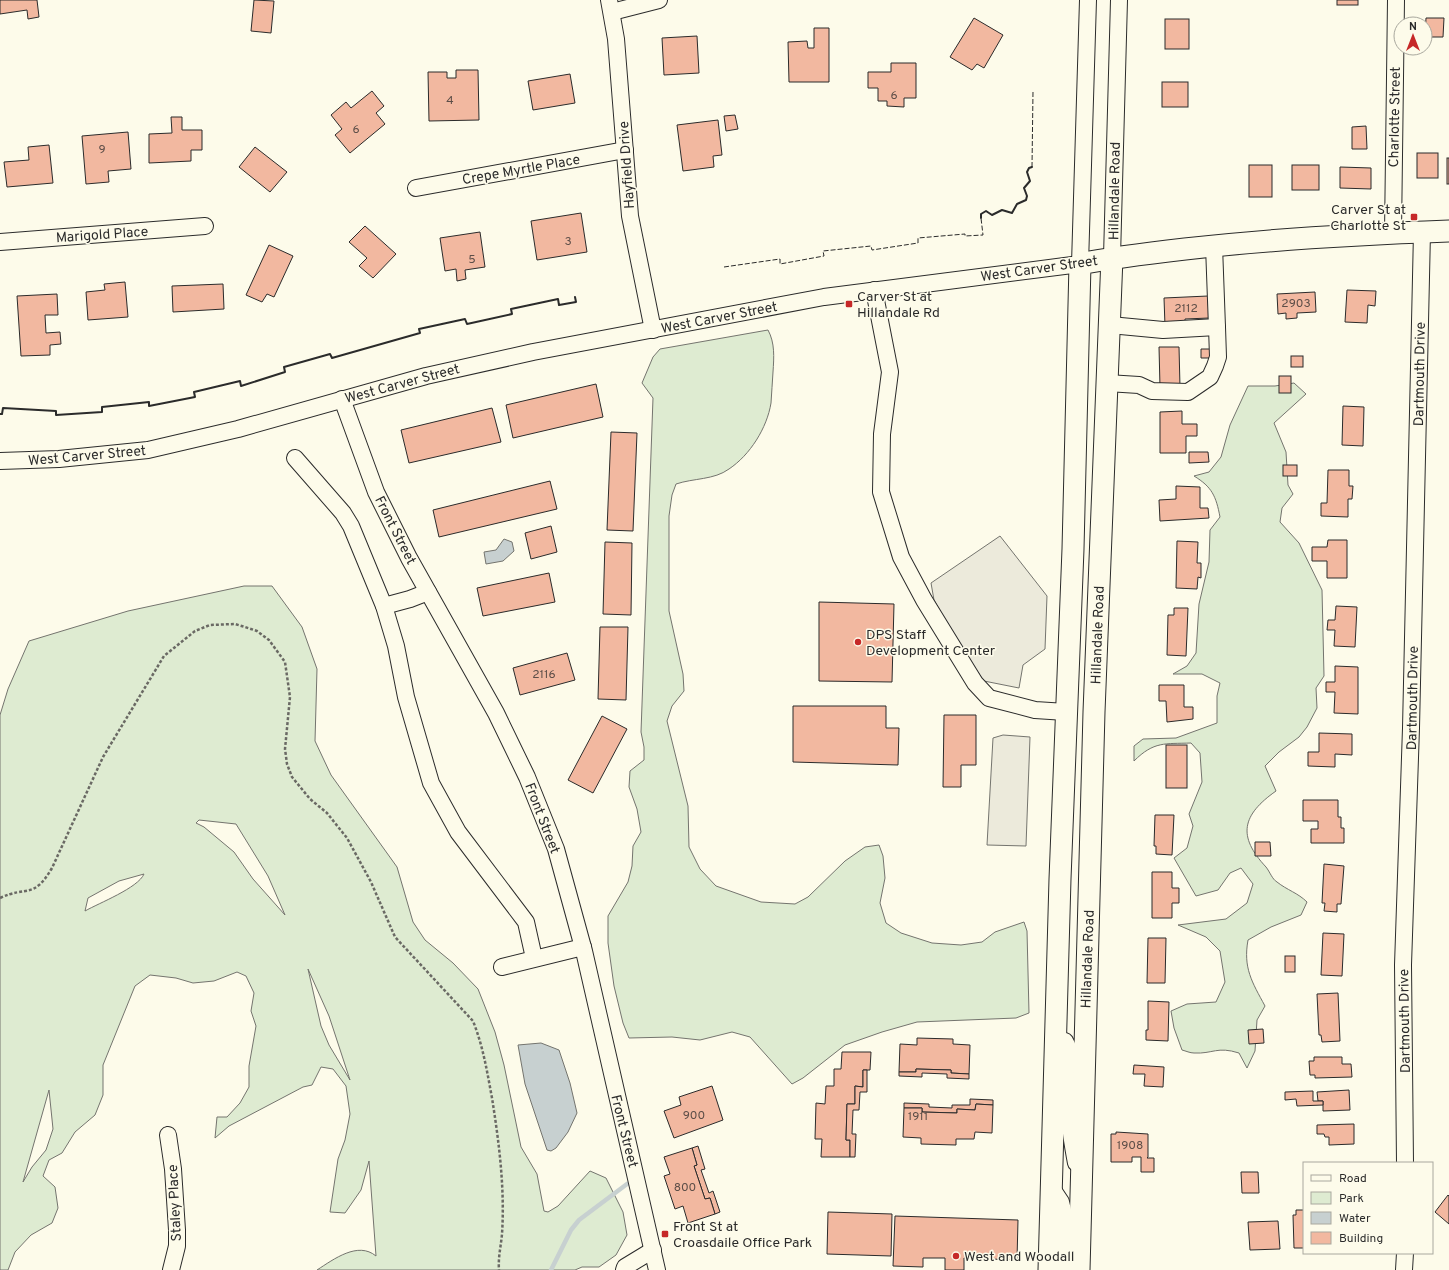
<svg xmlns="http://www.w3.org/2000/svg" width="1449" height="1270" viewBox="0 0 1449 1270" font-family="Overpass,sans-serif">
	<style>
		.green { fill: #deebd1; stroke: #74746e; fill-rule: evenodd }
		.parking { fill: #eceadb; stroke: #74746e }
		.water { fill: #c7d0d0; stroke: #74746e }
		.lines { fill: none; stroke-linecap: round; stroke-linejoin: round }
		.stream { stroke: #c7d0d0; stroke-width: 4.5 }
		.building { fill: #f2b8a0; stroke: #2b2b2b }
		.minor-casing { stroke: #2b2b2b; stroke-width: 18 }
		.major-casing { stroke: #2b2b2b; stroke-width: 23 }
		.path { stroke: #6a6964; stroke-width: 2.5; stroke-dasharray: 3 2; stroke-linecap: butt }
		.minor { stroke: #fdfbea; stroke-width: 16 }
		.major { stroke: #fdfbea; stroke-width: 21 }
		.fence { stroke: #2b2b2b; stroke-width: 1; stroke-dasharray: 5 2; stroke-linecap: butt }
		.wall { stroke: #2b2b2b; stroke-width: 2 }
		.poi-dot { fill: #c62828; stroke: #fdfbea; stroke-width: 1.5 }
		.labels { text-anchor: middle; stroke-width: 3; stroke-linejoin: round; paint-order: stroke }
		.number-label { font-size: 12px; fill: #5d4e48 }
		.street-label { font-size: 14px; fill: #2b2b2b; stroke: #fdfbea }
		.poi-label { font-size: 14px; fill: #2b2b2b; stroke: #fdfbea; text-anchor: start }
	</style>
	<rect width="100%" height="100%" fill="#fdfbea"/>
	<!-- green -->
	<g class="green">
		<path d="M768,330C775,343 774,357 773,372C772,382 772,393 771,403C767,428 750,455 729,469C714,480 694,478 676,484L672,495L669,516V611L683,674L684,691L672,706L667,721L688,806L689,847L700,869L716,886L761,902L795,904L808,897L845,861L865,847L879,845L883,856L885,878L880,903L886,923L901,933L932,943L961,945L982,942L995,932L1024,922L1027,931L1029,1013L1016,1018L917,1022L882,1032L845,1045L803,1078L792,1084L750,1037L732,1032L700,1040L672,1037L629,1038L623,1023L614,986L608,943V916L628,882L632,866L633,846L641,832L637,809L629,787L630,771L644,760V747L641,732L653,398L642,383L653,357L660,349Z"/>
		<path d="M1294,383L1306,394L1274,423L1286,452L1288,485L1293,494L1282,508L1280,522L1299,543L1322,590L1324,676L1316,688L1317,708L1307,727L1299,737L1279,752L1265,766L1276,791C1242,815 1237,836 1266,867C1270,872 1272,879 1277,882C1287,890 1298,893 1307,902L1301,915L1271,927L1248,940C1243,968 1252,982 1265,1006L1257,1020L1255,1051L1247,1068L1239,1053C1217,1046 1213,1054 1194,1053C1190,1053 1186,1051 1182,1050L1174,1028L1171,1011L1187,1004L1216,1002L1225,982L1220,951L1206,937L1178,925L1226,919L1247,903L1253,884L1241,868L1230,873L1218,890L1196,896L1174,858L1187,848L1193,826L1189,814L1202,782L1200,753L1191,743C1165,744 1154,741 1134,761V746L1143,739L1176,738L1217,723V696L1220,683L1202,674H1173L1187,666L1196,653L1199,604L1209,562L1210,530L1220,517C1216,496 1212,487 1194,476L1209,472L1221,457L1230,425L1248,386H1275Z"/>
		<path d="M244,586H272L302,627L317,669L315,741L331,775L397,867L413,922L425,940L453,963L478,989L495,1032L504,1065L521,1147L537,1174L544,1211L548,1212L558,1206L590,1171L606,1178L623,1212L627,1235L616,1255L599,1267H582L575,1270H317C334,1259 358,1241 376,1256L369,1161L361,1190L345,1213L330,1212L338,1159L345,1140L350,1114L346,1086L333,1069L321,1067L312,1085L303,1087L229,1126L215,1138L217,1117H227L240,1103L249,1087V1066L256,1026L251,1011L254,993L246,976L237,972L214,981L193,983L176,978L150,975L135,986L103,1065V1095L95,1115L75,1132L62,1153L49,1160L43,1176L55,1187L58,1208L52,1223L31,1235L15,1252L8,1270H0V715L8,689L29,641L128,611ZM199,820L236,824L268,876L285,915L253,879L234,852L204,827L196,823ZM144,874C138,888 99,903 85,911L88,898L119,881ZM308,969L329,1016L350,1080L329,1045L321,1026ZM49,1090L53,1129L46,1150L32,1167L23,1182Z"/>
	</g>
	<!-- parking -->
	<g class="parking">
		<path d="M1000,536L1047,596L1045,649L1023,665L1019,688L984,681L959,645L934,600L931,583Z"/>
		<path d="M1003,735L1030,737L1026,846L987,845L993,738Z"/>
	</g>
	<!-- water -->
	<g class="water">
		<path d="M504,539L512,542L514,551L503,561L486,564L484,552L496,550Z"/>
		<path d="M541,1043L559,1050L570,1083L577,1113L568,1132L556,1148L551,1151L547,1150L525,1084L518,1045Z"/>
	</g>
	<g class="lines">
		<!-- stream -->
		<path class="stream" d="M551,1270L571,1230L579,1220L627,1184"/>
	</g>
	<!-- building -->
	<g class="building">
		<path d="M0,0H37L39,17L28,19L27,10L0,14Z"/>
		<path d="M254,0L274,1L271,33L251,31Z"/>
		<rect x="1337" y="0" width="21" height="5"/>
		<path d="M974,18L1003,35L984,68L977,64L972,70L950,57Z"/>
		<path d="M1426,18H1444L1443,37H1425Z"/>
		<rect x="1165" y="19" width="24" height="30"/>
		<path d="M814,28H829V82H789L788,42L807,41L808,48H814Z"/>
		<path d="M697,36L699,73L664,75L662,38Z"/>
		<path d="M891,63H916V98H904V107L887,106V101H878V88H868V72H891Z"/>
		<path d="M456,70H478L479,120L429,121L428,72H447V78H456Z"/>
		<path d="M570,74L575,103L533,110L528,81Z"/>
		<rect x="1162" y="82" width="26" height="25"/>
		<path d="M372,91L384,106L376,113L385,124L350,153L335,135L342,129L331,115L346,102L351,108Z"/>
		<path d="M735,115L738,129L726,131L724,116Z"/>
		<path d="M171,117H182V130H202V150H191V161L149,163V134L172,133Z"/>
		<path d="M718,120L722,155L713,156L714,167L683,171L677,125Z"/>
		<path d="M1366,126L1367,149H1352V127Z"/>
		<path d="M128,132L131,169L108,171L109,182L86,184L82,136Z"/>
		<path d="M49,145L53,183L7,187L4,162L29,160L28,147Z"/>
		<path d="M255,147L287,172L270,192L239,167Z"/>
		<rect x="1417" y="153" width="21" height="25"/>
		<rect x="1447" y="158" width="2" height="26"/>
		<rect x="1249" y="165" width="23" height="32"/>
		<rect x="1292" y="165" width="27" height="25"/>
		<path d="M1340,167L1371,168V189L1340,188Z"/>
		<path d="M581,213L587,252L537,260L531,221Z"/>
		<path d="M365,226L396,254L373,278L359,266L367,258L349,242Z"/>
		<path d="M480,232L485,267L465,270L466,279L457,281L456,269L445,271L440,238Z"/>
		<path d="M269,245L293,256L274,297L267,294L262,302L246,295Z"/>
		<path d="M125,282L128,317L88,320L86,292L105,290L104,284Z"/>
		<path d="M223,284L224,309L173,312L172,286Z"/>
		<path d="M1347,290L1376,291L1375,306L1368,305L1367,323L1345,322Z"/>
		<path d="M1315,292L1316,312L1297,313V318L1286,319V313L1278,314L1277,294Z"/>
		<path d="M57,294L58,315H45L46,333L60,332L61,344L50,345V355L21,356L17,296Z"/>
		<path d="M1208,296L1209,318L1185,319V325L1165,326L1164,298Z"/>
		<path d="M1159,347H1179L1180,387H1160Z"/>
		<path d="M1201,349H1211L1210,358H1201Z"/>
		<rect x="1291" y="356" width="12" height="11"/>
		<rect x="1279" y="376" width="12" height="17"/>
		<path d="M596,384L603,417L513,438L506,405Z"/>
		<path d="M1343,406L1364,407L1363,446L1342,445Z"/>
		<path d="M492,408L501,442L409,463L401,430Z"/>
		<path d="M1182,411V424H1197V436H1186V453H1160V412Z"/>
		<path d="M611,432L637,433L633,531L607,530Z"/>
		<path d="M1189,452H1208L1209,462L1189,463Z"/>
		<rect x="1283" y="465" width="14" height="11"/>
		<path d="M1328,470H1349V486H1353L1352,499H1348V517L1321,516V503H1327Z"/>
		<path d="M550,481L557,509L439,537L433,510Z"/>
		<path d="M1176,486L1200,487V508H1208L1209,518L1160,521L1159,500L1176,499Z"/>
		<path d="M551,526L557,552L531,559L525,533Z"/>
		<path d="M1328,540H1347V578H1327V561H1312V547H1327Z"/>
		<path d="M1177,541L1198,542L1197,563H1201V578L1198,577L1197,589L1176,588Z"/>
		<path d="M605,542L632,543L631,615L603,614Z"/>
		<path d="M549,573L555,602L483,616L477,588Z"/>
		<path d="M819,602L894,604L892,682L819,681Z"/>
		<path d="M1336,606L1357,607L1355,647L1334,646L1335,630H1327L1328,620H1335Z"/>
		<path d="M1174,608H1188L1186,656L1167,655L1168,615H1174Z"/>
		<path d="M600,627H628L626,700L598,699Z"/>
		<path d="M567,653L575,680L520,695L513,668Z"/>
		<path d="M1335,666L1358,667V714L1334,713L1335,692H1326V682H1335Z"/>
		<path d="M1159,685H1184V707H1193V719L1167,722L1166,701H1159Z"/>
		<path d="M793,706H886V728H899L898,765L793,762Z"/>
		<path d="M944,715H976V765H961V787H943Z"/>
		<path d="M602,716L627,729L593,793L568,780Z"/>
		<path d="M1319,733L1352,734V755L1335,754V767L1308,766V752H1319Z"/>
		<rect x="1166" y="745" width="21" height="43"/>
		<path d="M1303,800H1338V817H1341V828H1344V843H1311V829H1318V821H1303Z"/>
		<path d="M1155,815H1174L1172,855L1156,854V846H1154Z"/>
		<path d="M1255,842H1270L1271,856H1255Z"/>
		<path d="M1324,864L1344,866L1341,904H1337V912L1324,911L1325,903H1322Z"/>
		<path d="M1152,872H1172V888H1179V903H1172V918H1152Z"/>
		<path d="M1323,933L1344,934L1342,976L1321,975Z"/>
		<path d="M1148,938H1166L1165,983H1147Z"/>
		<rect x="1285" y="956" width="10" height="16"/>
		<path d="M1338,993L1340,1041L1322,1042L1321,1035H1319L1317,994Z"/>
		<path d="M1148,1001L1169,1002L1168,1041L1146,1040V1030H1148Z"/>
		<path d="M1263,1029L1264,1043L1249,1044L1248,1030Z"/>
		<path d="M917,1038L953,1039V1044L970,1045L969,1074L951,1073V1070L916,1069V1072H899L900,1044L917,1045Z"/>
		<path d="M842,1052H871L870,1070H863V1087L855,1086V1104H847L846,1140H850V1157H821L822,1139H815L816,1103L825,1104L826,1086H834V1069H841Z"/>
		<path d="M1314,1057H1342V1064H1351L1352,1077L1315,1078V1075H1310L1309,1061H1314Z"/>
		<path d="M1134,1065L1164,1067L1163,1087L1144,1086L1145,1074H1133Z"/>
		<path d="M916,1069L951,1070V1073L969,1074V1079L947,1078V1074L922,1073V1077L899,1076V1072H916Z"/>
		<path d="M863,1070H867V1092H860L859,1110H853L852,1134H856L855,1157H850V1140H846L847,1104H855V1086L863,1087Z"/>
		<path d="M712,1086L723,1120L674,1138L664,1111L681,1105L679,1097Z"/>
		<path d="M1349,1090L1350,1110L1323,1111V1101H1318L1317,1092Z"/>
		<path d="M1313,1091V1101H1323V1105L1297,1106L1296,1099L1285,1100V1092Z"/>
		<path d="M970,1099L993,1100V1105L976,1104L975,1110L957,1109V1113L922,1112V1108H904V1103L929,1104V1107L952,1108V1105H970Z"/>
		<path d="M976,1104L993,1105L992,1133L975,1132L974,1139H956V1145L921,1144V1138L903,1137L904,1108H922V1112L957,1113V1109L975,1110Z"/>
		<path d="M1354,1124V1144L1329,1145V1137H1325L1324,1134H1317V1125Z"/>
		<path d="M1116,1132L1148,1134V1157L1147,1158H1154V1172H1141V1157H1132V1162H1111V1134H1116Z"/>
		<path d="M698,1146L705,1169L701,1170L709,1193L713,1191L720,1212L715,1214L710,1198L705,1199L694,1166L697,1165L692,1148Z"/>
		<path d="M692,1148L697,1165L694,1166L705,1199L710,1198L715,1214L688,1223L683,1206L675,1209L664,1176L670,1174L664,1157Z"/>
		<path d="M1241,1172H1258L1259,1193H1242Z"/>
		<path d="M1448,1195L1449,1196V1224L1435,1212Z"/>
		<path d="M1296,1210H1304V1248H1294L1293,1215H1296Z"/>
		<path d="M828,1212L892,1214L891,1256L827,1254Z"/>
		<path d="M895,1216L1018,1220L1017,1260L964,1258V1270H945V1258H923V1267L893,1266Z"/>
		<path d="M1278,1221L1280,1249L1250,1250L1248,1222Z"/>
	</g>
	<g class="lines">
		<!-- minor casing -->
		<g class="minor-casing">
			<g id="minor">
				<path d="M609,0L616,39L630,216L653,330"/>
				<path d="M612,12L659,0"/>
				<path d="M416,188L625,150"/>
				<path d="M1393,233L1396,0"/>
				<path d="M0,242L205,226"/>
				<path d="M1112,257L1119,0"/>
				<path d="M874,290L890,372L882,434L881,492L901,557L924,600L975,683L989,698L1035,710L1066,712"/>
				<path d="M1110,325L1163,330L1217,327L1214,246"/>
				<path d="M1107,383L1139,385L1152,391L1188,392L1210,377L1215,366L1218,357L1217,327"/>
				<path d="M342,399L376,492L409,558L496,713L527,777L556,849L584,951L657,1270"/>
				<path d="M295,458L343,513L351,526L384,606L396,646L406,697L431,783L458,832L526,922L534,958"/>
				<path d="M0,461L59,459L148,450L238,429L426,376L533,352L824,297L1080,264L1088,0"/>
				<path d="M384,606L410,599L428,592"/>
				<path d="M502,967L583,947"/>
				<path d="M1056,1039L1065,1041C1076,1058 1068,1093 1069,1114C1070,1131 1073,1147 1076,1163"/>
				<path d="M168,1135L173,1169L177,1230V1246L171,1270"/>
				<path d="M1405,1163L1403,965L1411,728L1422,232"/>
				<path d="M1051,1187L1061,1202L1066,1223L1064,1270"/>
				<path d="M624,1270L625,1267L653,1250"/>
				<path d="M1404,1270L1405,1253"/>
			</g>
		</g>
		<!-- major casing -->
		<g class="major-casing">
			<g id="major">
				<path d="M1049,1270L1060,879L1073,549L1080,264C1115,257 1150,253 1185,249C1273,239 1361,234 1449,231"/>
				<path d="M1079,1270L1094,712L1112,257"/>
			</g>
		</g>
		<!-- path -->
		<path class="path" d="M0,898C28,885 33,900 52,868L103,757L164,656L195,631L210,625L235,624L245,627L257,631L269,640L285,662L290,697L285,749L287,764L292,777L310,799L327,813L347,838L371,882L395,937L473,1021C483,1046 487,1071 492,1098C499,1142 505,1189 502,1234C501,1246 498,1257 499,1270"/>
		<!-- minor -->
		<use href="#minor" class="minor"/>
		<!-- major -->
		<use href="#major" class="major"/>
		<!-- fence -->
		<g class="fence">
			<path d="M1032,167L1033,91"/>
			<path d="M724,267L780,259V264L824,256L823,251L871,246L872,250L918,243V238L965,234V236L983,235L981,218"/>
		</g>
		<!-- wall -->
		<g class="wall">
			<path d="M981,218V214L986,211L992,215L1002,210L1012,213L1017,204L1026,200L1027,196L1024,188L1030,181L1027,172L1029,168L1032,167"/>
			<path d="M0,414H2L3,408L56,411V415L102,412V407L149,402V406L195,397L194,392L240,381L241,386L285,372L284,367L330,354L332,358L420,333L419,329L465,319L467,324L512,314L511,309L558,299L559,305L576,302L575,297"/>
		</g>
	</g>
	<!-- markers -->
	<g class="poi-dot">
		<rect x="1410" y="213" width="8" height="8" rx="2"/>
		<rect x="845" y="300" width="8" height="8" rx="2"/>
		<circle cx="858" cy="642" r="4"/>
		<rect x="661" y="1230" width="8" height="8" rx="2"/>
		<circle cx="956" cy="1256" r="4"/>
	</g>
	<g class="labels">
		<!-- number labels -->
		<g class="number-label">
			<text x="894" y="99">6</text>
			<text x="450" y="104">4</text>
			<text x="356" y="133">6</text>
			<text x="102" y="153">9</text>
			<text x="568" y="245">3</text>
			<text x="472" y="263">5</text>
			<text x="1296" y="307">2903</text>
			<text x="1186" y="312">2112</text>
			<text x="544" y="678">2116</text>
			<text x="694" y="1119">900</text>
			<text x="918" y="1120">1911</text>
			<text x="1130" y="1149">1908</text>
			<text x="685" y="1191">800</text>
		</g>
		<!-- street labels -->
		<g class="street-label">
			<text transform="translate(1394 117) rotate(-89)" y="5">Charlotte Street</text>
			<text transform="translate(626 165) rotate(-94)" y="5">Hayfield Drive</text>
			<text transform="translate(521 169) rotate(-10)" y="5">Crepe Myrtle Place</text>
			<text transform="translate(1114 191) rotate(-89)" y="5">Hillandale Road</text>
			<text transform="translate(102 234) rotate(-4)" y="5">Marigold Place</text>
			<text transform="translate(1039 268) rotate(-8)" y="5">West Carver Street</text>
			<text transform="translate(719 317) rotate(-11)" y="5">West Carver Street</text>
			<text transform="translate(1419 374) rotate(-89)" y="5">Dartmouth Drive</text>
			<text transform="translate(402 383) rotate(-15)" y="5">West Carver Street</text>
			<text transform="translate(87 455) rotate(-5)" y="5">West Carver Street</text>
			<text transform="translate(396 530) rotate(63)" y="5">Front Street</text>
			<text transform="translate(1097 635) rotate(-88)" y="5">Hillandale Road</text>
			<text transform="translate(1412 698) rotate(-89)" y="5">Dartmouth Drive</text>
			<text transform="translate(543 818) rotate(69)" y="5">Front Street</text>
			<text transform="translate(1087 959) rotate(-88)" y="5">Hillandale Road</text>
			<text transform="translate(1404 1021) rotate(-91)" y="5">Dartmouth Drive</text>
			<text transform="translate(625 1131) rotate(76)" y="5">Front Street</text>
			<text transform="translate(174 1203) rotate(-93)" y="5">Staley Place</text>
		</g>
		<!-- poi labels -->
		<g class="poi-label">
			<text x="1406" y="214" text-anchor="end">Carver St at<tspan x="1406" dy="16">Charlotte St</tspan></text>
			<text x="857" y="301">Carver St at<tspan x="857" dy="16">Hillandale Rd</tspan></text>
			<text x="866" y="639">DPS Staff<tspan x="866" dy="16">Development Center</tspan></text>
			<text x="673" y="1231">Front St at<tspan x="673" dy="16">Croasdaile Office Park</tspan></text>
			<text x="964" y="1261">West and Woodall</text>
		</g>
	</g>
	<!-- legend -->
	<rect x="1303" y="1162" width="130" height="92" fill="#fdfbea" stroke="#a9a89e"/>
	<rect x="1311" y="1175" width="20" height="6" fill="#fdfbea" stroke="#a9a89e"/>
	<text x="1339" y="1182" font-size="12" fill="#2b2b2b">Road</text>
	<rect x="1311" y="1192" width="20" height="12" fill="#deebd1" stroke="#a9a89e"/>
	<text x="1339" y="1202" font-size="12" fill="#2b2b2b">Park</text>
	<rect x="1311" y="1212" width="20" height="12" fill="#c7d0d0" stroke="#a9a89e"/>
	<text x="1339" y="1222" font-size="12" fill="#2b2b2b">Water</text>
	<rect x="1311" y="1232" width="20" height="12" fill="#f2b8a0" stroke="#a9a89e"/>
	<text x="1339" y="1242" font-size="12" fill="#2b2b2b">Building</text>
	<!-- north arrow -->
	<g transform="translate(1413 36)"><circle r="19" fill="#fdfbea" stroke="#a9a89e"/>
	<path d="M0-3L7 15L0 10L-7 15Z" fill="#c62828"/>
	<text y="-6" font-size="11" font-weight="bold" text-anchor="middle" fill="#2b2b2b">N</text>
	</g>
</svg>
